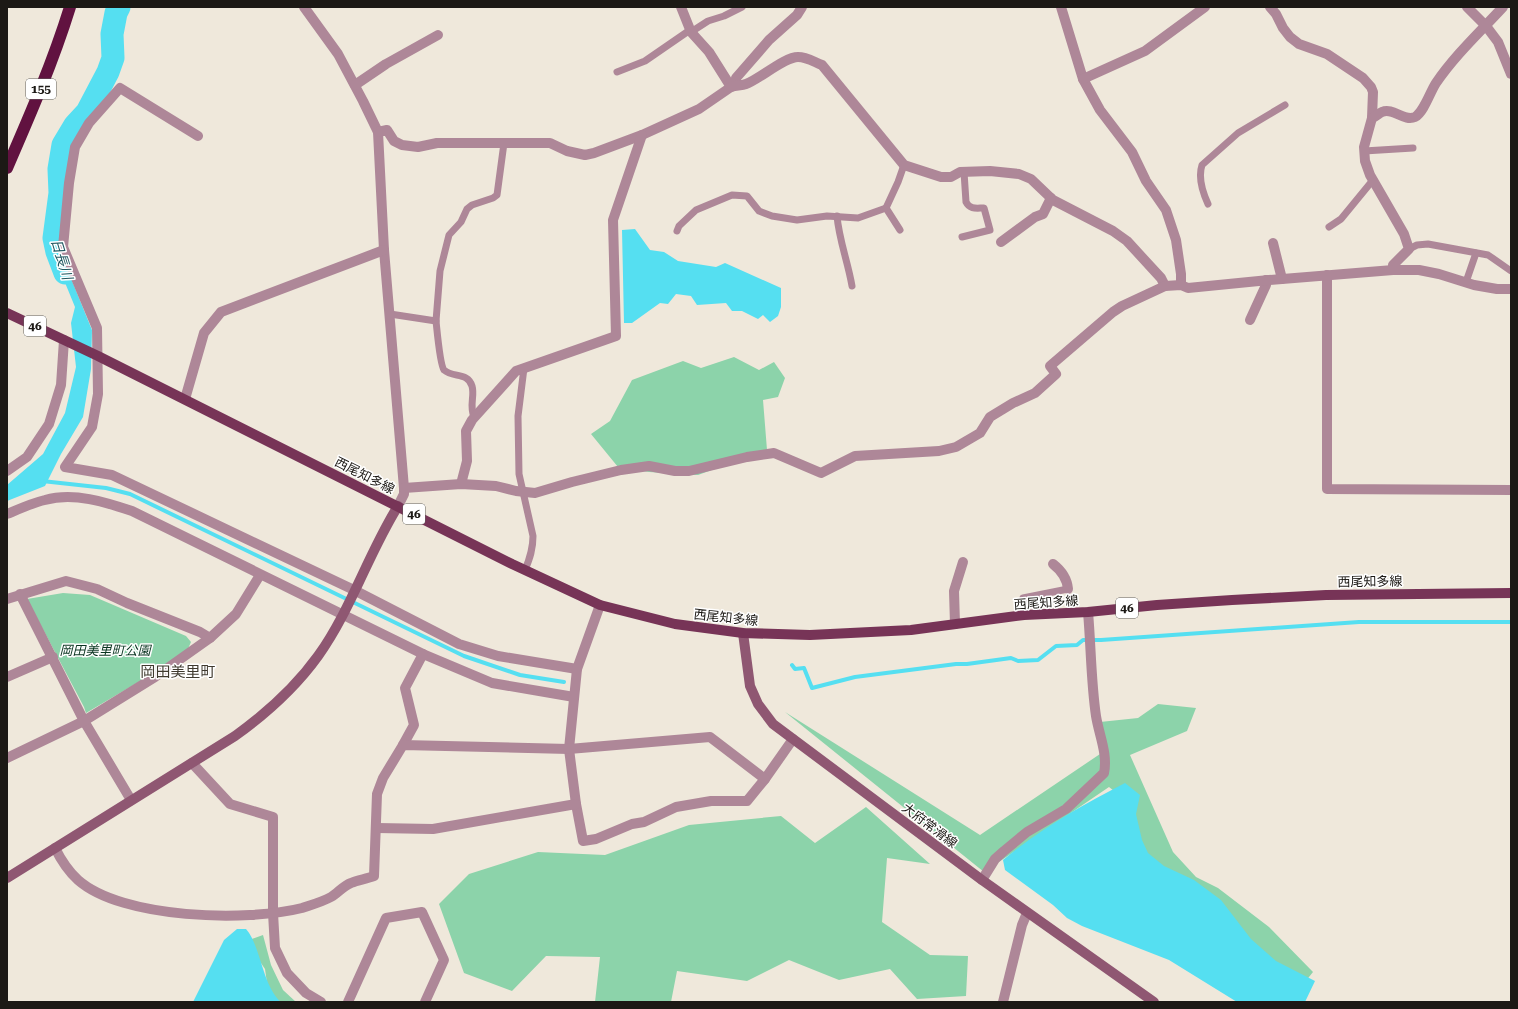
<svg xmlns="http://www.w3.org/2000/svg" width="1518" height="1009" viewBox="0 0 1518 1009" font-family="'Roboto Serif','Noto Sans JP',serif">
	<style>
		.green { fill: #8cd3aa }
		.water { fill: #55dff1 }
		.lines { fill: none; stroke-linecap: round; stroke-linejoin: round }
		.stream { stroke: #55dff1; stroke-width: 4 }
		.river { stroke: #55dff1; stroke-width: 23 }
		.lane { stroke: #ae8798; stroke-width: 7 }
		.street { stroke: #ae8798; stroke-width: 10 }
		.secondary { stroke: #8f5772; stroke-width: 10 }
		.primary { stroke: #773457; stroke-width: 10 }
		.highway { stroke: #611240; stroke-width: 12 }
		.labels { text-anchor: middle; stroke-width: 3; stroke-linejoin: round; paint-order: stroke }
		.shield { fill: #fff; stroke: #605e5b; stroke-width: 1 }
		.shield-label { font-size: 12px; font-weight: bold; fill: #1c1915 }
		.street-label { font-size: 13px; fill: #1c1915; stroke: #fff }
		.park-label { font-size: 13px; font-style: italic; fill: #093420; stroke: #fff }
		.water-label { font-size: 14px; font-style: italic; fill: #205961; stroke: #fff }
		.quarter-label { font-size: 15px; fill: #3f3a2f; stroke: #fff }
	</style>
	<rect width="100%" height="100%" fill="#efe8db"/>
	<!-- green -->
	<g class="green">
		<path d="M734,357L759,370L774,362L785,378L778,397L763,400L767,450L698,475L649,472L618,467L591,434L610,421L632,380L683,361L701,368Z"/>
		<path d="M63,593L90,595L186,636L191,642L187,651L152,674L86,713L84,707L27,599Z"/>
		<path d="M1158,704L1196,708L1187,731L1130,755L1173,852L1196,877L1218,888L1269,927L1313,972L1305,982L1238,940L1135,846L1123,798L1109,787L984,872L785,712L980,835L1100,754V722L1138,718Z"/>
		<path d="M866,807L930,864L887,858L882,922L930,955L968,956L966,996L917,999L890,969L839,980L789,960L747,981L677,971L671,1002H595L600,957L546,956L512,991L464,973L439,904L469,874L538,852L605,855L689,825L781,816L815,843Z"/>
		<path d="M263,935L271,965L283,990L296,1002H279L268,990L265,969L246,941Z"/>
	</g>
	<!-- water -->
	<g class="water">
		<path d="M635,229L650,250L664,252L678,261L716,267L725,263L781,288V307L778,316L770,322L763,315L758,319L742,311H732L726,303L697,305L691,296L676,294L668,304L660,303L632,323H624L622,230Z"/>
		<path d="M57,244L92,330L91,369L83,417L61,454L45,486L7,501V485L43,454L65,413L76,367L71,323L75,307L50,246Z"/>
		<path d="M1125,783L1140,795L1136,814L1142,840L1148,853L1164,866L1194,880L1221,900L1251,939L1276,961L1315,981L1305,1002H1237L1169,960L1082,926L1067,918L1053,905L1005,870L1003,860C1040,829 1082,805 1125,783Z"/>
		<path d="M237,929H246C261,946 262,985 281,1002H193L224,940Z"/>
	</g>
	<g class="lines">
		<!-- stream -->
		<g class="stream">
			<path d="M42,481L106,488L130,494L464,656L520,675L564,682"/>
			<path d="M792,665L795,669L804,668L812,688L855,677L956,664H967L1011,658L1018,661L1038,660L1056,646L1077,645L1083,640H1101L1359,622H1511"/>
		</g>
		<!-- river -->
		<path class="river" d="M65,273L57,252L54,238L60,193L59,169L63,145L75,125L87,112L108,72L113,58L112,34L116,13L119,7"/>
		<!-- lane -->
		<g class="lane">
			<path d="M691,32L708,21L724,16L742,7"/>
			<path d="M617,72L645,61L690,30"/>
			<path d="M1364,151L1413,148"/>
			<path d="M1208,204C1203,193 1198,177 1202,165L1238,133L1285,105"/>
			<path d="M837,216C839,240 848,262 852,286"/>
			<path d="M1329,227L1341,219L1373,180"/>
			<path d="M900,230L886,208L898,182L904,165"/>
			<path d="M677,231L679,226L696,210L732,195L747,196L759,211L772,216L797,220L827,216L858,218L886,208"/>
			<path d="M962,237L990,230L984,208C977,208 970,210 966,202L964,172"/>
			<path d="M1409,249L1417,245L1428,244L1488,255L1511,271"/>
			<path d="M1466,282L1476,253"/>
			<path d="M390,314L436,321L440,271L449,235L461,222L467,209L472,205L493,198L497,195L504,143"/>
			<path d="M436,321C437,330 440,365 444,370C453,378 468,372 472,386C475,396 469,405 474,417"/>
			<path d="M524,368L518,416L519,474L533,536C533,549 530,558 525,570"/>
			<path d="M1024,615L1023,598L1068,589"/>
		</g>
		<!-- street -->
		<g class="street">
			<path d="M304,7L338,54L363,101L378,132L384,250L404,488V494L398,506"/>
			<path d="M681,7L691,32L709,52L731,87"/>
			<path d="M1061,7L1083,79L1100,110L1132,152L1146,181L1166,210L1176,240L1181,274V285"/>
			<path d="M1270,7L1276,14L1283,28L1290,37L1299,44L1327,54L1363,78L1371,87L1373,92L1372,118L1364,147L1365,161L1370,175L1404,234L1409,249L1393,265V270"/>
			<path d="M1467,7L1486,26L1498,42L1511,74"/>
			<path d="M1083,79L1145,51L1205,7"/>
			<path d="M355,85L386,64L438,35"/>
			<path d="M736,85V78L769,40L797,15L802,7"/>
			<path d="M1372,118C1376,117 1379,113 1382,112C1393,107 1404,122 1415,117C1424,112 1430,92 1436,83C1455,55 1480,32 1503,7"/>
			<path d="M378,132L387,130L394,141L402,145L418,147L437,143H550L567,151L585,155L594,153L642,135L699,109L731,87C736,85 741,86 746,84C760,79 784,57 798,57C807,57 814,62 822,65L904,165L941,177H951L960,172L990,171L1019,174L1031,179L1053,200L1113,231L1127,241L1161,278L1165,286"/>
			<path d="M198,136L120,88L89,123L75,147L69,183L63,247L97,328L98,394L92,427L65,467L112,475L354,590L459,644L498,656L577,669"/>
			<path d="M1001,242L1035,217L1043,214L1051,198"/>
			<path d="M1273,243L1282,279"/>
			<path d="M1327,275V489L1511,490"/>
			<path d="M1250,320L1266,285V280"/>
			<path d="M185,399L204,333L221,312L384,250"/>
			<path d="M7,471L27,457L49,424L61,385L64,340"/>
			<path d="M461,484L467,461L466,431L472,420L516,371L616,336L613,220L642,135"/>
			<path d="M404,488L461,484L496,486L516,491L535,493L572,482L621,470L649,466L675,471H689L747,457L774,453L821,473L855,456L939,451L956,447L980,433L990,417L1013,403L1035,393L1056,374L1050,366L1113,312L1122,306L1165,286L1181,285L1188,288L1269,280L1393,270H1419L1439,274L1474,285L1497,289H1511"/>
			<path d="M7,514C19,509 32,503 45,500C74,492 105,502 132,511L423,654L492,683L574,697"/>
			<path d="M1053,564C1062,571 1067,578 1068,589"/>
			<path d="M20,594L84,721L131,800"/>
			<path d="M7,599L66,581L97,589L127,603L200,632L210,638"/>
			<path d="M600,605L577,669L569,749L576,804L583,841L596,839L632,824L644,822L676,807L711,801H747L765,779L793,739"/>
			<path d="M955,624L954,591L963,562"/>
			<path d="M7,677L53,657"/>
			<path d="M403,745L414,725L405,688L423,654"/>
			<path d="M7,758L84,721L155,677L210,638L236,614L260,575"/>
			<path d="M192,763L230,804L273,817V913L275,948L287,973L306,993L321,1002"/>
			<path d="M377,828L433,829L576,804"/>
			<path d="M55,848C61,860 68,871 78,880C122,919 247,922 302,908C311,905 322,902 331,897C338,893 343,886 351,883C358,880 366,879 374,876L377,794L383,778L403,745L569,749L710,737L765,779"/>
			<path d="M982,880L995,859L1004,851L1027,832L1066,809L1104,773C1108,754 1099,735 1096,716C1091,682 1091,646 1088,612"/>
			<path d="M348,1002L386,918L422,912L444,960L425,1002"/>
			<path d="M1003,1002L1022,925L1027,913"/>
		</g>
		<!-- secondary -->
		<g class="secondary">
			<path d="M743,633L750,686L758,704L773,724L982,880L1154,1002"/>
			<path d="M7,878L235,736C267,713 295,688 318,656C351,610 368,554 398,506"/>
		</g>
		<!-- primary -->
		<path class="primary" d="M7,313L98,356L512,564L600,605L675,624L743,633L810,635L911,630L1024,615L1088,612L1157,605L1232,600L1326,595L1511,593"/>
		<!-- highway -->
		<path class="highway" d="M7,168C30,115 53,62 70,7"/>
	</g>
	<g class="labels">
		<!-- shield labels -->
		<g class="shield">
			<rect x="26" y="79" width="30" height="20" rx="3"/>
			<rect x="24" y="316" width="22" height="20" rx="3"/>
			<rect x="403" y="504" width="22" height="20" rx="3"/>
			<rect x="1116" y="598" width="22" height="20" rx="3"/>
		</g>
		<g class="shield-label">
			<text x="41" y="93">155</text>
			<text x="35" y="330">46</text>
			<text x="414" y="518">46</text>
			<text x="1127" y="612">46</text>
		</g>
		<!-- street labels -->
		<g class="street-label">
			<text transform="translate(365 475) rotate(27)" y="5">西尾知多線</text>
			<text transform="translate(1370 581) rotate(-1)" y="5">西尾知多線</text>
			<text transform="translate(1046 602) rotate(-4)" y="5">西尾知多線</text>
			<text transform="translate(726 617) rotate(6)" y="5">西尾知多線</text>
			<text transform="translate(930 825) rotate(37)" y="5">大府常滑線</text>
		</g>
		<!-- park labels -->
		<g class="park-label">
			<text x="105" y="655">岡田美里町公園</text>
		</g>
		<!-- water labels -->
		<g class="water-label">
			<text transform="translate(62 259) rotate(73)" y="5">日長川</text>
		</g>
		<!-- quarter labels -->
		<g class="quarter-label">
			<text x="178" y="677">岡田美里町</text>
		</g>
	</g>
	<!-- border -->
	<rect width="1518" height="1009" fill="none" stroke="#1c1915" stroke-width="16"/>
</svg>
